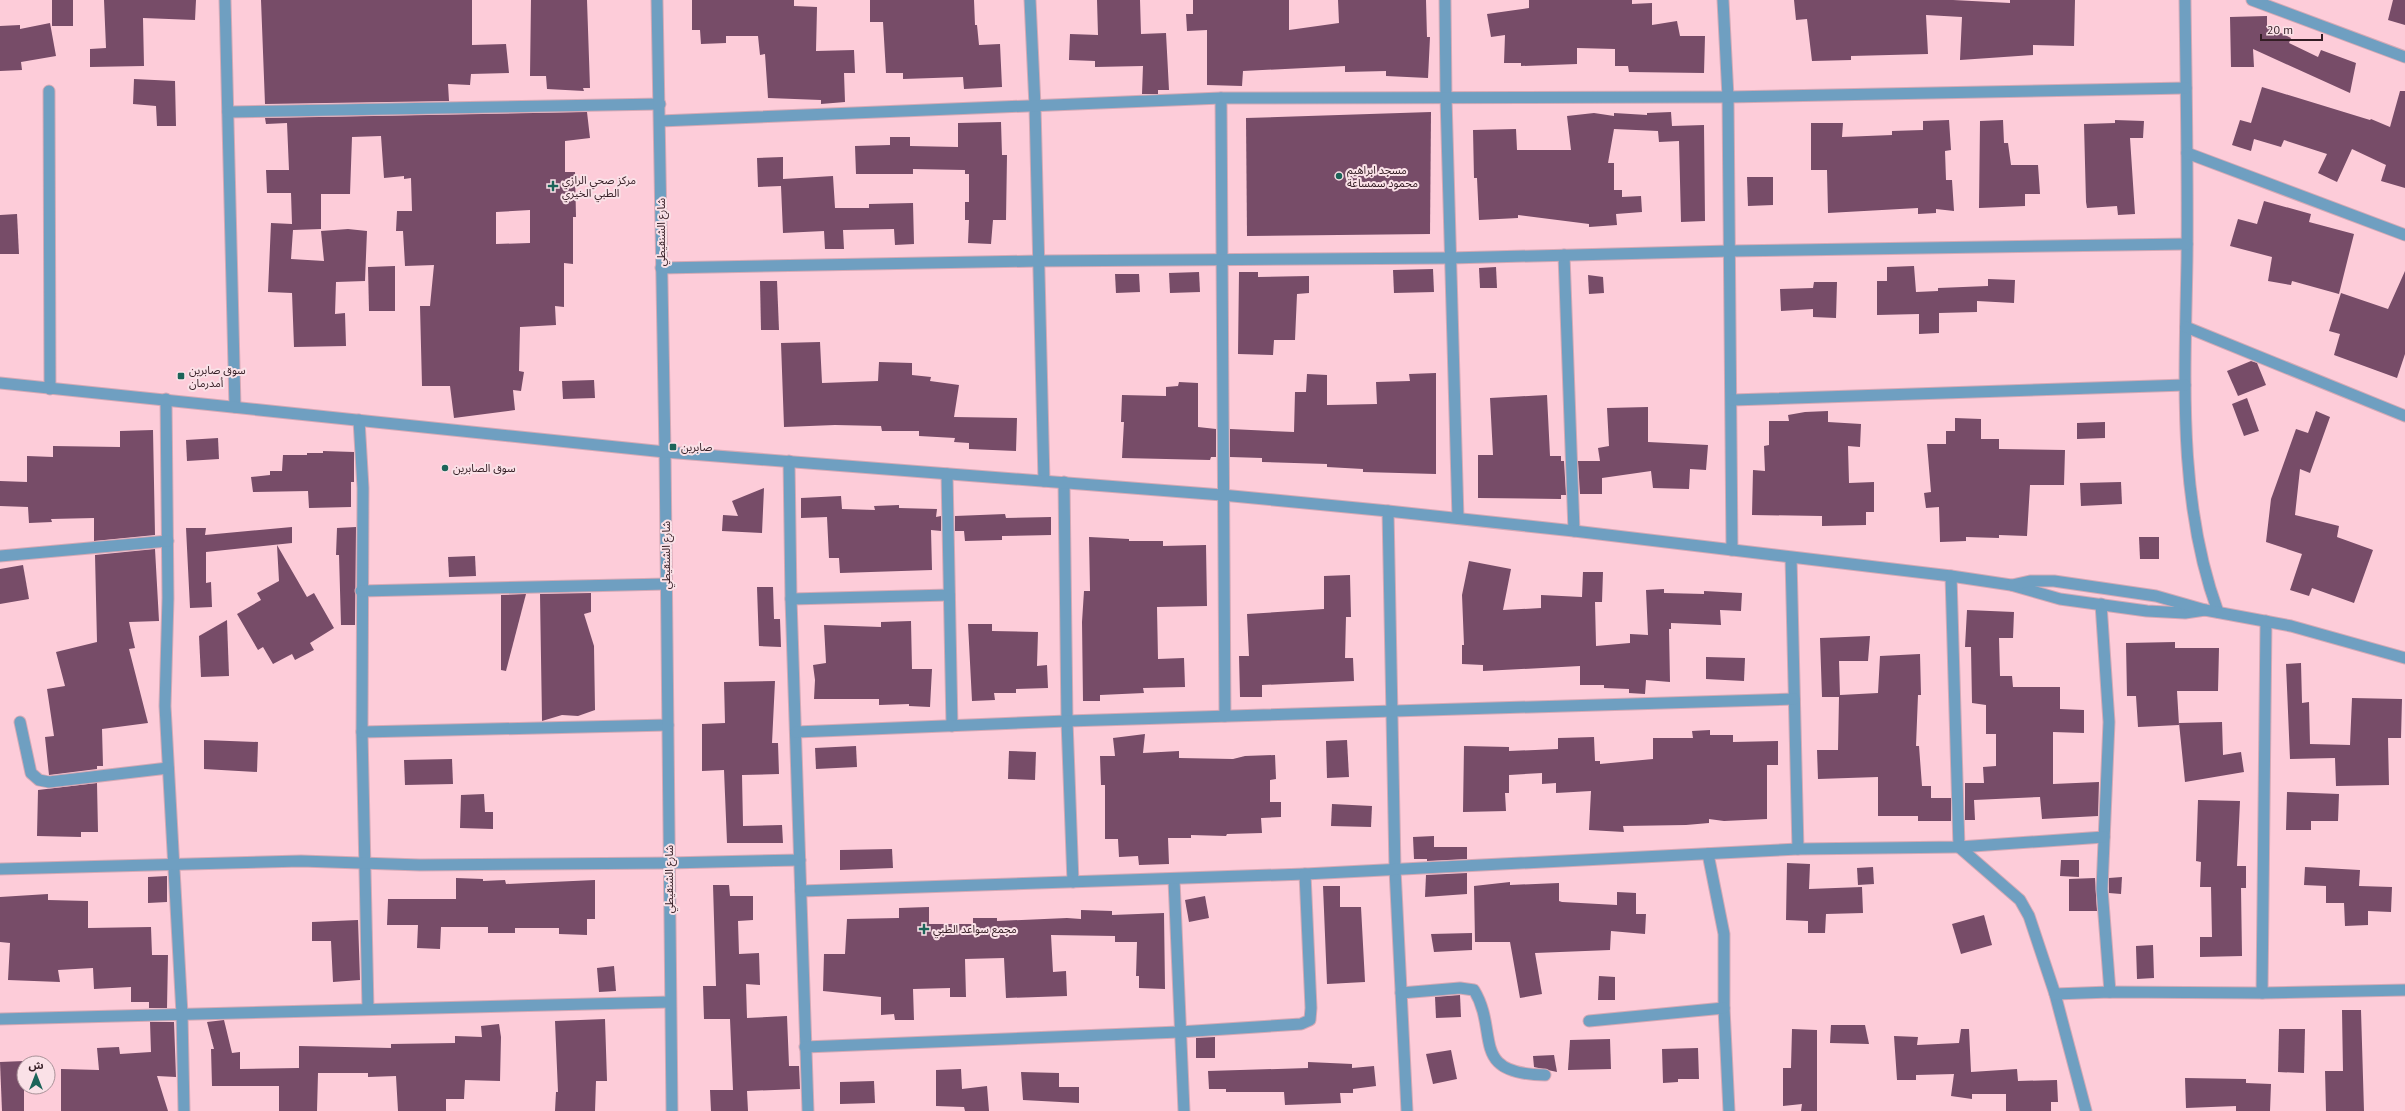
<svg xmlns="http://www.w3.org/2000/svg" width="2405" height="1111" viewBox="0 0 2405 1111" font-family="'PT Sans','Noto Sans Arabic',sans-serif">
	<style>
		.building { fill: #774c68; fill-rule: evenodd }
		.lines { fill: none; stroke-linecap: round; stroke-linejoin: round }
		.minor-casing { stroke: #d5a9b5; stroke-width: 13 }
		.tertiary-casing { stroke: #d5a9b5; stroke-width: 13 }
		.minor { stroke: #6f9fc1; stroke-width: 11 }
		.tertiary { stroke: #6f9fc1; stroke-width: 11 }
		.poi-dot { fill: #1c6459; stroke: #fae1e7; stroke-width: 1.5 }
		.labels { text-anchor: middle; stroke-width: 4; stroke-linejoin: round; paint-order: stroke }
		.poi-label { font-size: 11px; fill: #331d24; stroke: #fae1e7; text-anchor: start }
		.street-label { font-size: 11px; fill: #331d24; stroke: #fae1e7 }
	</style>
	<rect width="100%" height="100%" fill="#fdccd9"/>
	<!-- building -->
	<g class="building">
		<rect x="52" y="0" width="21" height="26"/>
		<path d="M104,0H196L195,20L143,18L144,66L90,67V49L106,48Z"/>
		<path d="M261,0H472V45L506,44L509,73L471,74L470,85L448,84L449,101L265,104Z"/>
		<path d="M531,0H587L590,88H583L584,91L547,89L546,76H530Z"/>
		<path d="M692,0H794V6L817,7L816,51L854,50L855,73H844L845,102L821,104V100L768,98L765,54L760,55L758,36H726V43L701,44L700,30H692Z"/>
		<path d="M870,0H974L975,25H977L979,45L1000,44L1002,87L964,89L963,77L903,79V73H886L883,22H870Z"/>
		<path d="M1097,0H1140L1141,34L1166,33L1169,90H1158V94H1142L1143,66L1095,67V61L1069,60L1070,34L1098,35Z"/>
		<path d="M1193,0H1289V30L1339,23L1338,0H1426L1427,37H1430L1428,78L1386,76V71L1345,72V66L1243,71L1242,86L1207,85V30L1187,31L1186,14H1193Z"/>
		<path d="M1529,0H1632V4L1652,3V25L1677,21L1680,36H1705L1704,73L1629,72L1628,66H1615V49L1577,48V64L1521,66V63H1504L1505,35L1491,37L1487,14L1529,8Z"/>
		<path d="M1794,0H1953L2010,3V0H2075L2074,46L2033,45V55L1960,60L1962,17L1926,15L1928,54L1851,56V60L1812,61L1807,19L1796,20Z"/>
		<path d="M2393,0H2405V25L2388,20Z"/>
		<path d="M2267,16V26L2291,38L2289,43L2318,57L2321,50L2356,63L2350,93L2253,49L2254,67H2231L2230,17Z"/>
		<path d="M50,23L56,56L21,62L22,70L0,71V26L20,25V29Z"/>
		<path d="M134,79L175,81L176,126H157L156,106L133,104Z"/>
		<path d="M2262,87L2370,120L2371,119L2390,127L2400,91H2405V188L2381,181L2386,165L2352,149L2337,182L2318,173L2327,154L2284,140L2281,147L2254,139L2251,151L2232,145L2240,120L2251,123Z"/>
		<path d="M587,112L590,138L565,141V172H575L576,217H573V264L564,263V307L555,306L556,325L520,327L519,371L524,372L521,391L513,390L515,410L454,418L450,386H422L420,306H430L434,265L405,266L403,231H396L397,211H412L411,178L404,179V176L384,178L381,136L352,137L350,194H321V229L293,230L291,259L324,261L321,231L348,229L367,231L365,281L336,282L335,314L345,313L346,346L294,347L292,293L268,292L271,223L292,224L291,193H267L266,170H289L287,123L266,124L265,118ZM530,210V243L496,244V212Z"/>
		<path d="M1431,112L1430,234L1247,236L1246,118Z"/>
		<path d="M1671,112L1672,126L1704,125L1705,221L1681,222L1679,141L1659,142L1658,131L1614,129L1608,163H1614V190H1622V197L1641,196L1642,212L1616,214L1617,225L1589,227V224L1518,215V218L1479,220L1477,178H1474L1473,130L1516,129L1517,150H1571L1567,116L1594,113L1614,116V113L1647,115V113Z"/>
		<path d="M1949,120L1951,150L1945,151L1946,180H1952L1954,211L1936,209V213L1918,214V208L1828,213L1827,170H1811V123H1843L1842,137L1892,135V131L1923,130V121Z"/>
		<path d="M2003,120L2004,143H2008L2011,165H2038L2040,194H2025V206L1979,208L1980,121Z"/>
		<path d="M2115,120L2144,121L2143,138H2130L2135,214L2118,215L2117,206L2087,208L2086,202L2084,124L2115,123Z"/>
		<path d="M1001,122L1002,155H1007L1006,220H993L991,244L968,243L969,220H965V202H969V174H965V170L913,169V174H856L855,146L890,145V137H910V146L958,147V123Z"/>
		<path d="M783,157V179L833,176L835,208H869V204L913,203L914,244L895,245L894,229L843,230L844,249H825L824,231L783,233L781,186L758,187L757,158Z"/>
		<path d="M1747,177H1773V205L1748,206Z"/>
		<path d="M2264,201L2311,214L2309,222L2354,234L2339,294L2292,281L2291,285L2268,281L2272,257L2230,246L2238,219L2257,224Z"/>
		<path d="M17,214L19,254H0V215Z"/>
		<path d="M395,266V311H369L368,267Z"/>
		<path d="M1914,266L1916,292L1938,291V288L1988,286V279L2015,280L2014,303L1977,301V312L1939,313V333L1919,334V314L1877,315V281H1887V267Z"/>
		<path d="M1496,267L1497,288H1480L1479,268Z"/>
		<path d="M1433,269L1434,292L1394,293L1393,270Z"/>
		<path d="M2405,271V354L2397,378L2334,355L2340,334L2329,331L2341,293L2388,309Z"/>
		<path d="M1199,272L1200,292L1170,293L1169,273Z"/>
		<path d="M1239,272H1258V277L1309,276V293L1297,294L1295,340H1274L1273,355L1238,354Z"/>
		<path d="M1115,274H1139L1140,292L1116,293Z"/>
		<path d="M1588,275L1603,277L1604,293L1589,294Z"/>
		<path d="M760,281H777L779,330H761Z"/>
		<path d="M1814,282H1837L1836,318L1813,317V309L1781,311L1780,289L1813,288Z"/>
		<path d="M820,342L822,383L878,381L879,362L912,363V375L931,377L930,381L959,385L954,417L1017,418L1016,451L969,449V443L954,442L955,438L919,436V431H882L881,426L835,425L784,427L781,343Z"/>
		<path d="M2251,361L2257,363L2266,385L2238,396L2227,371Z"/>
		<path d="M1436,373V474L1363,472V469L1327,467V464L1262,462V458L1230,457V429L1294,432L1295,392H1306L1307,374L1327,375V405L1377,404L1376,382L1410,381L1409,374Z"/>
		<path d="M594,380L595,398L563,399L562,381Z"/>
		<path d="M1179,382L1198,383V427L1216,429V457H1211L1210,460L1122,458L1124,422H1121L1122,395L1166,396V387L1178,386Z"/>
		<path d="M1547,395L1550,456H1561V461H1564L1566,495H1561V499L1478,498V455H1493L1490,398Z"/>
		<path d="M2247,398L2259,431L2244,436L2232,404Z"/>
		<path d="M1648,407V442L1708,445L1706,470L1690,469L1689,489L1653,488L1651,471L1602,478V494H1580L1578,461H1600L1598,448L1609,446L1607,408Z"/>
		<path d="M1828,411V422L1861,424L1860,447L1848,446L1849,483L1874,482V512H1866V525L1822,526V516L1752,515L1753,470L1765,471L1764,446L1769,445V421H1789L1788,415L1805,412Z"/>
		<path d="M2316,411L2330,417L2310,473L2300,469L2295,515L2339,526L2337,537L2373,550L2354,603L2312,588L2309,596L2290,590L2302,554L2266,542L2271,499L2296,429L2308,433Z"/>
		<path d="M1955,418L1981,419V439H1999V449L2065,450L2064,485H2030L2027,536L1999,535V538L1966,537V541L1940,542L1939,507L1926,508L1924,493L1931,492L1927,444H1946V431H1955Z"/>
		<path d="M2105,422V438L2077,439V423Z"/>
		<path d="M153,430L155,535L94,541V518L51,519L52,522L29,523L28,507L0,506V481L27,482V456L53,457V446L120,447V431Z"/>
		<path d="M218,438L219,459L187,461L186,440Z"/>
		<path d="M323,451L354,452V482H351V507L309,508L308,491L253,492L251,477L270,475V471H282L283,455H307V453H323Z"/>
		<path d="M2121,482L2122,504L2081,506L2080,483Z"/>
		<path d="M764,488L762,533L722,531L723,515L738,516L732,501Z"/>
		<path d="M841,496L842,509L875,510L874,506L899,505V508L937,509L936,517L941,516V531L931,530L932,570L840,573L839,558H829L827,517L801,518V498Z"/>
		<path d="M1005,514L1006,518L1051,517V535L1002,536V540L965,541L964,531H955V516Z"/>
		<path d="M292,527V543L206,552V583L211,582L212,607L190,608L186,528H206L205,535Z"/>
		<path d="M356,527L355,625H341L339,555H336L337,528Z"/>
		<path d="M1089,537L1129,539V541H1163V546L1206,545L1207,606L1157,607L1158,659L1184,658L1185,687L1143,688L1144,693L1100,695V701H1083L1082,622L1084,591H1090Z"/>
		<path d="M2139,537H2159V559H2140Z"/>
		<path d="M277,545L307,597L314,593L334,628L310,643L314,650L295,660L292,654L273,664L263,647L258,650L237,614L261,600L257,593L279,581Z"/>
		<path d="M155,549L159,621L129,622L135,648L129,649L148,723L102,729L103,766H97V769L49,775L45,737L54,736L47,689L65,686L56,652L97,642L95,555Z"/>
		<path d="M475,556L476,576L449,577L448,557Z"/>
		<path d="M1469,561L1511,569L1503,610L1541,608V595L1582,597L1583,572H1603L1602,602H1595L1596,646L1630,643V634L1648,635L1646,590L1664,589V593L1704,594V591L1742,593L1741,611L1720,610L1721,625L1671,623V629H1669L1670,682L1646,680L1645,694L1629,693V689L1604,688V685H1580V666L1483,671V665L1462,664V645H1464L1462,595Z"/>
		<path d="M23,565L29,599L0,604V569Z"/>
		<path d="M1350,575L1351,617H1346L1345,658H1353L1354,681L1262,685V697H1240L1239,656H1249L1247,614L1324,609V576Z"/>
		<path d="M757,587H773L774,619H780L781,647L759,646Z"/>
		<path d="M591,593V612L584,614L594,646L595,710L578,716L562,715L542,721L540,594Z"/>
		<path d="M526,594L506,671L501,670V595Z"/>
		<path d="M1967,610L2014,612L2013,638H1999L2000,676H2012L2013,687H2060V709L2084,710V733L2053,732V784L2099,782L2098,816L2042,819L2040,797L1974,800L1975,820H1965V783H1984L1983,767L1996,766V734H1986V705L1972,703L1971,647H1965Z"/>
		<path d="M227,620L229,676L201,677L199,636Z"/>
		<path d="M911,621L912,669H932L930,707L909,706V704L879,705V699H814L815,680L813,665L826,663L824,625L881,627V622Z"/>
		<path d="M968,624H992V631L1038,632L1037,666L1047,665L1048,688L1016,689V693H994L995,700L972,701Z"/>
		<path d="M1870,636L1868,661H1839L1840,695L1878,693L1880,656L1920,654L1921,695H1918L1916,746H1919L1922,786H1931V798H1951V821H1918V816H1878V777L1818,779L1817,750H1838L1839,697H1822L1820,638Z"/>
		<path d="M2175,642V648H2219L2218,691H2177L2179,725L2138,727L2136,696H2127L2126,643Z"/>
		<path d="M1706,657L1745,658L1744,681L1706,679Z"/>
		<path d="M2301,663L2302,703L2309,702L2310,744L2350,745L2352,698L2402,699L2401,738H2388L2389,785L2336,786L2335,758L2290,759L2286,664Z"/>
		<path d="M775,681L772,743H778L779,774L742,775L743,826L782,825L783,843H727L724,770L702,771V724L725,723L724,682Z"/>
		<path d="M2222,722L2223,755L2241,752L2244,772L2185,782L2179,723Z"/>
		<path d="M1710,730V735H1733V742L1778,741V765H1767V819L1724,821L1709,819V823L1686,825L1623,826L1624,832L1589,830L1591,791L1556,793V783L1542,784V773L1509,775V793H1505L1506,811L1463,812L1464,746L1509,747V751L1558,749V738L1594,737L1595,761H1600V764L1653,759V738H1693L1692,731Z"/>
		<path d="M1145,734L1143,753L1179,751V758L1233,759L1245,756L1275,755L1276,779L1270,780V802H1281V817L1261,818L1262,833L1227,834L1226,836L1191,835V838H1168L1169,864L1139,865L1138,856L1119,857L1118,839H1105V785H1101L1100,756H1115L1113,738Z"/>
		<path d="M204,740L258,742L257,772L204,769Z"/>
		<path d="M1347,740L1349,777L1327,778L1326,741Z"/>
		<path d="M856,746L857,767L816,769L815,748Z"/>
		<path d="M1009,751L1036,752L1035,780L1008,779Z"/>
		<path d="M452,759L453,784L405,785L404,760Z"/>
		<path d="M97,783L98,832H81V837L37,836L38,790Z"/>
		<path d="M2287,792L2339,794L2338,821H2311V830H2286Z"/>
		<path d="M484,794L485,812H493V829L460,828L461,795Z"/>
		<path d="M2198,800L2240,801L2237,866H2246V888H2241L2242,956L2200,957V937H2212L2211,887H2200L2201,862L2196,861Z"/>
		<path d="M1332,804L1372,806L1371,827L1331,826Z"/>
		<path d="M1434,836V847H1467V859L1427,861V859H1414L1413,837Z"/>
		<path d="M892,849L893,868L840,870V850Z"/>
		<path d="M2061,860H2079V877L2060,876Z"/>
		<path d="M1787,863L1810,864L1809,889L1862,887L1863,913L1826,914L1825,933H1808V921L1786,920Z"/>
		<path d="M1873,867L1874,884L1858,885L1857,868Z"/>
		<path d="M2305,867L2360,870L2359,886L2392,887L2391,912L2368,911V925L2345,926L2344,903H2326V886L2304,885Z"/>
		<path d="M1467,873V894L1425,897L1426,875Z"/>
		<path d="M167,876V902L148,903V877Z"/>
		<path d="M2122,877L2121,894L2109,893V878Z"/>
		<path d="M456,878L483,879V881L505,880L506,884L595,880V919H587V935L559,934V928H515V933H488V927H441L440,949L417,948L418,925H387L388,899H456Z"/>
		<path d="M2095,878L2097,911H2069V879Z"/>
		<path d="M1510,882V885L1559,883V901L1562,902L1617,905V892L1636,893V914H1646L1645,934L1611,931L1610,950L1535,953L1542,994L1520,998L1510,942H1475L1474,886Z"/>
		<path d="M713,885H729L730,896H753V920L738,921L739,954L759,953L760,985L746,984L747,1018L787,1016L789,1066H799L800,1089L747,1091L748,1111H711L710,1090H733L730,1019H704L703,986H716Z"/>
		<path d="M1323,886H1340V907H1361L1365,982L1327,984Z"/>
		<path d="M48,894V900L88,901V928L151,927L152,955H168L167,1008H149V1002H131V987L94,989L93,968L58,970L60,982L8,980L10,943L0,942V897Z"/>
		<path d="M1205,896L1209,918L1189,922L1185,900Z"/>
		<path d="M929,907V924H973V918H997V921L1067,918L1081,919V910L1112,911V915L1164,913L1165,989L1139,988V976H1136L1137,942H1115V936L1051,935L1053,972L1066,971L1067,996L1006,998L1004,958L965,959L966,997H950V988L913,989L914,1020H895L894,1014L881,1015V997L823,991L824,954H845L847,919L899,918V908Z"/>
		<path d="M1984,915L1992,945L1961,954L1952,924Z"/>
		<path d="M358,920L360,980L333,982L331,941H312V922Z"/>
		<path d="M1472,933V950L1434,952L1431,934Z"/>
		<path d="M2153,945L2154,978L2137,979L2136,946Z"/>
		<path d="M614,966L616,991L599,992L597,968Z"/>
		<path d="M1599,976L1615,977V1000H1598Z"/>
		<path d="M1460,995L1461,1017L1436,1018L1435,997Z"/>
		<path d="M2342,1010H2361L2364,1111H2326L2325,1071H2343Z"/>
		<path d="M605,1019L607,1081H596L595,1111H555L556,1092H558L555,1021Z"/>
		<path d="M224,1020L232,1053L240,1052V1069L299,1068V1046L391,1048V1044L455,1043V1036L482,1037L481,1026L499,1024L501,1037L500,1081L465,1080L464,1099H446V1111H398L396,1076L368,1077V1073H318L317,1111H279V1086H212L211,1049H214L207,1022Z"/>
		<path d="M150,1022H174L176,1077L157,1076L168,1111H61V1069L99,1070L97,1048L119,1047L120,1054L151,1052Z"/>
		<path d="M1831,1025H1865L1869,1044L1830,1043Z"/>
		<path d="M1792,1029L1817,1030V1111H1801L1802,1104L1783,1106V1068H1791Z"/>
		<path d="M1961,1029H1969L1971,1072L2017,1069L2018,1081L2057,1080L2058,1102H2051V1111H2006V1094H1972V1099L1951,1096L1954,1074L1916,1075V1080H1897L1894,1036L1918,1037L1917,1045L1959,1043Z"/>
		<path d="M2279,1029H2305L2304,1073L2278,1072Z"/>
		<path d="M1215,1037V1058H1196V1038Z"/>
		<path d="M1610,1039L1611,1069L1568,1070L1570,1040Z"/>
		<path d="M1698,1048L1699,1079H1678V1082L1663,1083L1662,1049Z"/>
		<path d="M1451,1050L1457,1079L1433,1084L1426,1054Z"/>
		<path d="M1554,1055L1557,1072L1534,1067L1533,1056Z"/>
		<path d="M24,1061V1111H2L0,1062Z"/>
		<path d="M1308,1062L1352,1064V1068L1374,1066L1376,1086L1353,1089V1093H1340L1341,1103L1285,1105L1284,1092H1226V1089H1209L1208,1071L1308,1068Z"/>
		<path d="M961,1069L962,1089L987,1086L989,1111H965L964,1107L936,1106V1070Z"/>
		<path d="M1021,1072L1059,1073V1087H1079V1103L1023,1100Z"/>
		<path d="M2185,1078L2246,1079V1083L2271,1084L2270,1111H2236V1106L2186,1108Z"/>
		<path d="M874,1081L875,1103L840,1104V1082Z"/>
	</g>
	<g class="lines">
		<!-- minor casing -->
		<g class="minor-casing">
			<g id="minor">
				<path d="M225,0L235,407"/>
				<path d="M1030,0L1035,106L1044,481"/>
				<path d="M1445,0L1446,98L1458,518"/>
				<path d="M1723,0L1728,97L1732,550"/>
				<path d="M2185,0C2186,87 2188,173 2187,260C2185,377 2177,500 2218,612"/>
				<path d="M2252,0L2405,57"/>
				<path d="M49,91L50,389"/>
				<path d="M1221,98L1225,716"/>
				<path d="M228,112L660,104"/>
				<path d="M660,121L1221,98L1728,97L2186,88"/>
				<path d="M2187,153L2405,235"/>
				<path d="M1564,255L1574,531"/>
				<path d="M661,268L1037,261L1450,258L1730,251L2187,244"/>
				<path d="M2186,327L2405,416"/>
				<path d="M166,399L168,598L165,706L182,1014L184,1111"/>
				<path d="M1732,400L2185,385"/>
				<path d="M359,420L363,488L362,732L368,1009"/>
				<path d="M789,461L791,599L808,1111"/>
				<path d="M947,474L952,726"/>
				<path d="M1064,482L1067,721L1073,882"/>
				<path d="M1388,511L1395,869L1407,1111"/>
				<path d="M0,556L168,541"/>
				<path d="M1791,558L1798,849"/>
				<path d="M1951,576L1959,847L2020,900L2029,916L2055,994L2086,1111"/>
				<path d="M361,591L666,584"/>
				<path d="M791,599L949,595"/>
				<path d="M2101,604L2109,722L2102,889L2110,992"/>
				<path d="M20,722L31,773L39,780L49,782L168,768"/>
				<path d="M362,732L668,725"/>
				<path d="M796,732L1067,721L1794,699"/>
				<path d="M1708,854L1724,934V1008L1729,1111"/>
				<path d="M0,869L301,861L420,865L669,863L800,860"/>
				<path d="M1174,880L1184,1111"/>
				<path d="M801,891L1305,874L1798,849L1959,847L2104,837"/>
				<path d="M1401,993L1460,988L1474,990C1500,1033 1468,1074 1545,1075"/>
				<path d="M2262,993L2266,621"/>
				<path d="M2055,994L2110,992L2262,993L2405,990"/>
				<path d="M0,1019L670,1002"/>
				<path d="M1589,1021L1724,1008"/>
				<path d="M805,1047L1179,1032L1301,1024L1310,1020L1311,1008L1305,874"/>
			</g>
		</g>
		<!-- tertiary casing -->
		<g class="tertiary-casing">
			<g id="tertiary">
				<path d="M657,0L665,452L672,1111"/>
				<path d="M0,383L665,452L1222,495L1388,511L1574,531L1951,576L2011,585L2060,599L2147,611L2185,613L2205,610"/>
				<path d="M2012,585L2030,581H2054L2156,596L2205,610L2291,626L2405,658"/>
			</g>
		</g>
		<!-- minor -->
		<use href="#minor" class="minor"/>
		<!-- tertiary -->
		<use href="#tertiary" class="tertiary"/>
	</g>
	<!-- markers -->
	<g class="poi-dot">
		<circle cx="1339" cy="176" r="4"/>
		<path d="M551 180h4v4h4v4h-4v4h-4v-4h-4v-4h4z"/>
		<rect x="177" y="372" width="8" height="8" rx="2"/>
		<rect x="669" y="443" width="8" height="8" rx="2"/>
		<circle cx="445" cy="468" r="4"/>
		<path d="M922 923h4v4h4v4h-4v4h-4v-4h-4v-4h4z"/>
	</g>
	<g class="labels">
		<!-- poi labels -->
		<g class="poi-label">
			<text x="1347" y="174">مسجد ابراهيم<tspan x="1347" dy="13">محمود سمساعة</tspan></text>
			<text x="562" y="184">مركز صحي الرازي<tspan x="562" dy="13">الطبي الخيري</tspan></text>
			<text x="189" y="374">سوق صابرين<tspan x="189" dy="13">أمدرمان</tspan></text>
			<text x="681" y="451">صابرين</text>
			<text x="453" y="472">سوق الصابرين</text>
			<text x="933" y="933">مجمع سواعد الطبي</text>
		</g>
		<!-- street labels -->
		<g class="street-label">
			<text transform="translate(661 232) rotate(-90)" y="4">شارع الشنقيطي</text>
			<text transform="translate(666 555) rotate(-90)" y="4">شارع الشنقيطي</text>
			<text transform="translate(669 879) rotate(-90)" y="4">شارع الشنقيطي</text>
		</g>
	</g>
	<!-- north arrow -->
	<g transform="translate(36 1075)"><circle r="19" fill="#fae1e7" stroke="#aa9399"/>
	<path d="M0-3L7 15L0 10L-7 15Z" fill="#1c6459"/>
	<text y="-6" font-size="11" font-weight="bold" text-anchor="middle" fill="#331d24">ش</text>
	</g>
	<!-- scale -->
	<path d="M2261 34v6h61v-6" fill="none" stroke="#331d24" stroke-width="2"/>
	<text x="2267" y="34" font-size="12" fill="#331d24" stroke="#fae1e7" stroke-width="3" paint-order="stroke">20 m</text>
</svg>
